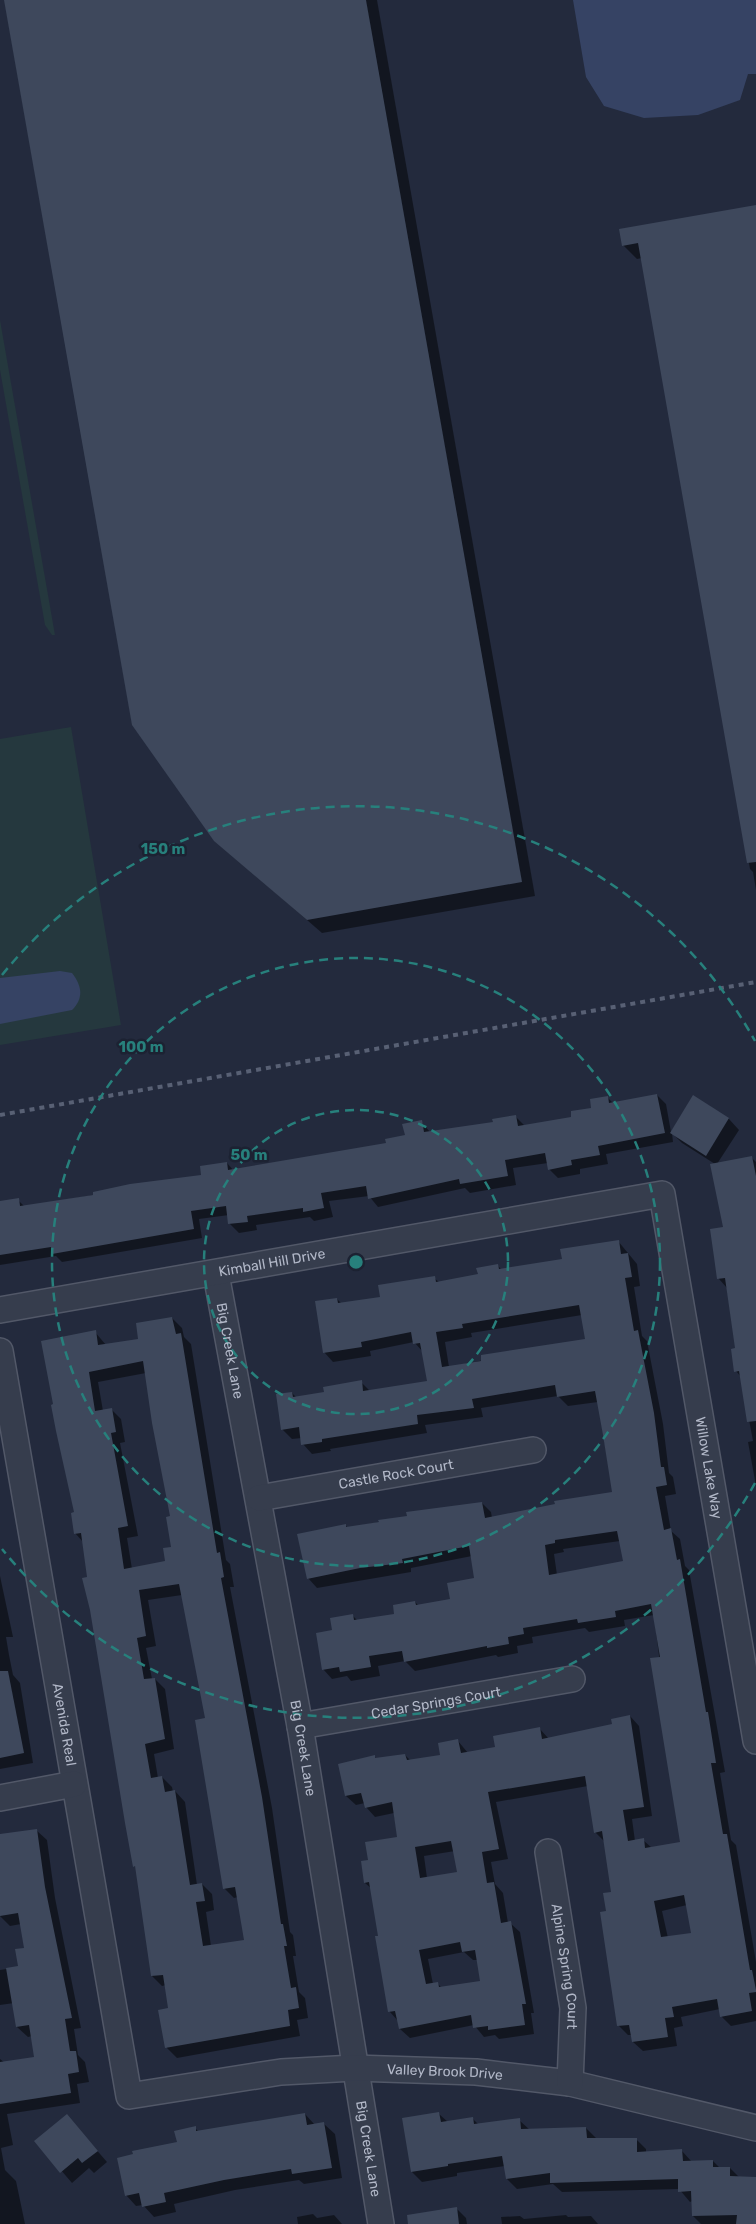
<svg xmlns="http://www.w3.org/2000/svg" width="756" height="2224" viewBox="0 0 756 2224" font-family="Rubik,sans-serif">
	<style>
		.green { fill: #25383e }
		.water { fill: #364364 }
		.shadow { fill: #0007; fill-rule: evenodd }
		.building { fill: #3e485c; fill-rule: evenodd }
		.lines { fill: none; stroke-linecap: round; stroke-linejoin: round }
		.minor-casing { stroke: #525868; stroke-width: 28 }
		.minor { stroke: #363d4d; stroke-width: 25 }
		.rail { stroke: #586074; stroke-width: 4; stroke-dasharray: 5 5; stroke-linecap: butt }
		.ring { fill: none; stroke: #27807c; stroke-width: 2.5; stroke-dasharray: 9 6 }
		.labels { text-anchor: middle; stroke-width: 5; stroke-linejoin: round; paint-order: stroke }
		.street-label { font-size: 14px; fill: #b2b8c8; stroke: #1c2232 }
		.centre { fill: #27807c; stroke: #1c2232; stroke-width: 2.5 }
		.ring-label { font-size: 15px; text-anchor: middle; font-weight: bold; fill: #27807c; stroke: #1c2232; stroke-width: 5; stroke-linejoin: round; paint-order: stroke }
	</style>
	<rect width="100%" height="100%" fill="#232a3d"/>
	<!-- green -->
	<g class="green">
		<path d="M0,320L55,635H52L45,625L0,370Z"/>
		<path d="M71,727L121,1025L0,1045V739Z"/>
	</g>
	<!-- water -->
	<g class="water">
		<path d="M573,0H756V74H748L740,100L698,115L644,118L604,106L586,77Z"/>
		<path d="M60,971L72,973C82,986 84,998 72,1010L0,1024V978Z"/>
	</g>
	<!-- shadow -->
	<g class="shadow">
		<path d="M5,0H377L535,896L322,933L215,840Z"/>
		<path d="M756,206V890L753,872L750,869L642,258L637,259L623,245Z"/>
		<path d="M657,1095L666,1104L671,1132L694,1097L729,1119L739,1130L717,1164L751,1157L756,1162V1486L748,1442L753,1441L741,1377L736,1371V1349L727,1288L719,1279L715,1256L724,1228L715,1164L682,1143L672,1133L673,1142L606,1154L608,1164L580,1169V1174L558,1178L549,1169L548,1163L513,1168L516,1185L470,1193L465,1188L378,1207L369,1196L329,1201L333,1217L314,1221L310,1217L256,1225L257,1230L239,1233L230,1224L229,1215L199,1219L202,1238L62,1262L56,1256L0,1265V1202L18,1200L25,1207L203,1176L227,1163L234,1171L387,1144L406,1136L421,1122L431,1133L494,1123L516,1117L525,1126L573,1118L593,1109L607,1097L614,1104Z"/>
		<path d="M618,1241L637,1264L640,1286L634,1287L642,1336L647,1341L663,1424L669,1473L673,1477L676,1494L665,1496L671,1531L680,1539L685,1566L689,1570L725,1772L720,1773L731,1840L736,1845L756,1962V2021L731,2026L722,2017L720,2009L681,2017L683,2026L674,2028L677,2046L643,2051L633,2042L632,2035H628L619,2026L607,1912L612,1893L605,1842L595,1832L588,1786L496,1802L508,1859L491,1862L495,1884L503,1893L508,1923H510L520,1932L534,2013H531L534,2034L499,2039L495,2035L484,2037L474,2025L410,2038L400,2029L398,2021L390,2012L372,1889L365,1883L369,1861L398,1838L394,1813L375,1817L366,1807L365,1803L356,1805L346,1796L374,1757L377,1759L405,1755L411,1761L441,1756L458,1741L468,1753L496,1748L539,1728L549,1739L613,1725L630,1716L639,1726L652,1816L632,1819L635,1841L643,1840L652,1848L682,1843L654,1615L624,1620L625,1626L589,1632L585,1628L532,1637L533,1643L517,1646L518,1653L498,1657L496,1655L415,1671L405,1661L378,1666L380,1676L351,1681L347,1676L332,1679L323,1669L334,1631L352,1615L358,1621L396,1615L415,1602L419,1606L451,1600L476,1579L472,1556L411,1568V1572L317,1588L308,1578L345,1525L348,1528L482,1503L491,1512L492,1518L613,1493L598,1402L568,1406L558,1396L481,1408L483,1417L425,1425L427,1433L330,1449L331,1451L312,1454L303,1444L302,1438L292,1439L282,1429L292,1393L297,1398L326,1393L361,1382L370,1391L428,1382L423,1352L414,1342L370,1351L371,1356L333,1362L324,1352L337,1299L342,1304L381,1298L434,1278L439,1282L479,1275L498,1266L502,1270L563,1260ZM582,1315L586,1340L449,1367L445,1342L472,1337L471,1333ZM620,1541L624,1562L557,1575L554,1554L564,1552L563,1549ZM455,1851L459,1873L427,1878L424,1856ZM687,1905L693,1934L668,1938L662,1911ZM464,1952L473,1960H478L481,1982L442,1988L437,1983L433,1984L428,1959Z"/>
		<path d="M172,1318L182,1328L184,1337L191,1344L226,1560L230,1564L234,1587H230L272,1808L290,1932L293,1935L296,1956H293L299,1992L305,1998L308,2018L297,2020L300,2036L177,2058L167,2048L170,2009L166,1985L162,1986L152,1976L137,1869L135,1866L126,1822L83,1542L75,1533V1513L57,1430L95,1332L106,1345L140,1340ZM146,1373L171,1518L172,1548L166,1562L132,1569L127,1538L138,1536L120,1443L125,1442L121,1419L111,1409L103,1411L98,1382ZM182,1595L206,1719L224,1888L234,1898L238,1897L245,1941L211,1946L206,1912L214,1910L212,1894L202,1884L197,1885L185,1802L175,1791L173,1792L172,1787L162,1777L158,1778L154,1754L174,1749L165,1689L155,1679H152L146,1648L156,1646L148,1600Z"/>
		<path d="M0,1576L13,1637H6L9,1655L13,1675L20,1683L33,1763L0,1769Z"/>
		<path d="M36,1830L47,1840L55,1898L81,2028L74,2029L78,2055L85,2062L89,2082L77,2084L80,2103L7,2114L13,2145L1,2148L5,2170L16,2181L25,2224H0V2059L5,2063L35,2058L32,2036L28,2037L17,2027L14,2003L0,2005V1970L19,1967L25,1949L21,1924L10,1926L0,1916V1835Z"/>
		<path d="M305,2114L315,2125L324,2124L335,2134L342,2178L304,2184L299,2180L235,2190L174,2204L176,2212L154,2217L143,2205L136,2206L126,2195L195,2128L199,2132Z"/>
		<path d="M439,2114L448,2122L473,2119L479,2125L519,2120L530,2130L586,2128L596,2138L636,2139L646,2149V2153L682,2151L692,2162L713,2161L720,2168H730L740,2178H756V2224H701L693,2216L692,2201L690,2202L679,2189L562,2192L553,2184L517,2189L507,2179L505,2166L457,2173V2176L422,2182L412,2172L404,2119Z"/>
		<path d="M67,2116L107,2162L94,2173L89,2168L72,2183L36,2141Z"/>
		<path d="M456,2208L466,2218L467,2224H422Z"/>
		<path d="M313,2214L317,2218L334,2215L342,2224H298L297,2217Z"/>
		<path d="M566,2215L568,2217L591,2216L598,2224H615H502L501,2217L520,2216L524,2219Z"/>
	</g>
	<!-- building -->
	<g class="building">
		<path d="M4,0H366L522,882L307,920L214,841L132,725Z"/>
		<path d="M756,205V862L747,863L638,243L622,246L619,229Z"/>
		<path d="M657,1094L665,1133L598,1146L600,1155L571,1160L572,1165L548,1170L545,1153L505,1160L508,1176L460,1184L459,1179L368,1199L366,1186L321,1193L324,1208L303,1212V1208L247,1216L248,1222L228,1224L226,1206L191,1211L194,1229L52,1254L51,1247L0,1255V1201L19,1198L20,1206L93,1195V1192L130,1184L201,1175L200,1166L227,1162L228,1170L386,1143L385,1139L405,1135L402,1124L422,1120L424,1132L493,1122L492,1119L516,1115L518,1126L571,1117V1111L591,1108L590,1099L608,1096L609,1103Z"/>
		<path d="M693,1095L729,1118L706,1156L670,1133Z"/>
		<path d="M752,1156L756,1176V1421L747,1422L739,1371L734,1372L731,1349L735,1348L725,1278L717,1279L714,1257L710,1229L723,1227L710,1164Z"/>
		<path d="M619,1240L621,1254L628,1253L632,1277L625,1278L634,1331L638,1330L654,1413L661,1467H664L667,1485L656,1487L664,1530L671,1528L677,1560L680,1559L706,1712H708L716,1763H711L723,1834H727L750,1970H752L756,1990V1992L749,1993L752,2011L720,2017L717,1999L672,2007L674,2017L665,2018L668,2037L632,2042L629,2025L617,2026L600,1912L606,1911L603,1893L611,1892L602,1831L594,1833L585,1776L488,1792L499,1849L482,1852L487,1883L494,1882L501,1923L511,1921L526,2004H522L525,2025L488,2030V2026L473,2028L471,2015L399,2029L395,2011L388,2012L375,1936H378L369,1882L364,1883L361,1861L368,1860L365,1842L397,1837L392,1802L365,1808L361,1793L345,1796L338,1764L375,1755V1758L405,1754L407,1760L440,1755L438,1743L458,1739L461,1753L495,1747L493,1736L540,1727L542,1739L612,1724L611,1719L630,1715L644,1807L623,1810L628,1841L644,1838L645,1848L680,1842L650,1658L660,1657L651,1604L615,1611L616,1617L578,1623L577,1619L523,1628L524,1634L508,1637L509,1644L487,1648V1646L404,1662L402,1651L369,1656L371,1667L340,1672L339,1667L322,1670L316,1633L332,1630L330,1618L353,1614L354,1620L394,1614L393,1605L415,1601L416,1605L450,1599L447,1583L474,1578L469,1546L402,1559L403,1563L360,1568L307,1579L297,1534L346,1524V1527L379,1522L378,1520L407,1516L406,1512L482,1502L485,1518L555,1504L554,1501L612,1492L603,1435L595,1391L557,1397L555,1385L472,1399L474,1408L417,1415L418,1424L322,1439V1442L301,1445L299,1427L281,1430L276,1394L292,1392L293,1397L324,1392L323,1387L362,1380L363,1391L427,1381L420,1343L413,1344L411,1332L361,1342L362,1347L323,1353L315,1301L337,1298L338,1303L380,1297L378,1285L435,1276L436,1282L478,1274L476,1268L498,1264L499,1269L562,1259L560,1249ZM579,1305L585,1339L481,1355V1361L442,1367L436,1332L463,1328L462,1324ZM617,1531L623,1561L549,1575L545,1545L555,1543V1540ZM451,1841L457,1872L420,1878L415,1847ZM684,1895L691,1933L661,1937L654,1901ZM460,1942L462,1952L475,1950L480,1981L439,1987L438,1982L426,1984L419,1950Z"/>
		<path d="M172,1317L176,1334L181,1333L217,1553L220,1552L224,1577L221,1578L262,1797L281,1924H283L287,1946H284L291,1988L296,1987L299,2008L288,2010L290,2026L165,2048L158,2010L168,2008L163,1975L151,1976L135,1866L133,1867L125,1823L90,1610L82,1578L87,1577L81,1533L74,1534L71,1513L74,1512L56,1431L51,1405L53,1404L41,1341L96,1330L98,1345L138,1339L136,1323ZM143,1361L152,1423L170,1516L166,1517L171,1547L163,1548L165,1561L124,1569L118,1528L128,1526L111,1433L116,1432L112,1408L95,1411L89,1372ZM179,1584L205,1718L195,1720L223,1889L235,1887L244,1940L203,1946L196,1902L205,1901L202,1883L190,1885L175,1790L165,1792L162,1776L151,1778L145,1744L165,1739L155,1678L144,1679L137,1638L146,1636L139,1590Z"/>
		<path d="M0,1671H8L24,1753L0,1758Z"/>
		<path d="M37,1829L45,1887L72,2018L65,2019L70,2051H76L79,2072L68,2074L71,2093L0,2104V2062L34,2057L29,2025L16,2027L6,1968L18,1966L15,1949L24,1948L18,1913L0,1916V1834Z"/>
		<path d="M439,2112L441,2122L473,2117L474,2124L520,2118L521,2129L586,2127L587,2138H637V2152L682,2149L683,2161L713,2160V2167H730V2176L756,2177V2224H736L737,2215L692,2216L691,2191L678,2192V2179L550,2183V2173L506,2179L502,2156L448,2164V2166L411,2172L402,2118Z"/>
		<path d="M305,2113L307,2125L324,2122L332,2168L292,2174L291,2169L224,2180L164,2193L166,2202L142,2207L139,2193L125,2196L117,2158L133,2154L132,2151L177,2142L174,2131L196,2126V2131Z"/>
		<path d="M67,2114L98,2151L82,2163L78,2158L60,2173L34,2141Z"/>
		<path d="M457,2207L459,2224H408L407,2215Z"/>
	</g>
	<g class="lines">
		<!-- minor casing -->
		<g class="minor-casing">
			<g id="minor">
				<path id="s1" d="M216,1274L300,1726L381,2224"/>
				<path id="s2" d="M0,1310L662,1194L756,1741"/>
				<path id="s3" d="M0,1351L129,2096L281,2072L354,2068L476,2072L570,2083L756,2128"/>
				<path id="s4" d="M259,1498L533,1450"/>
				<path id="s5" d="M300,1726L572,1679"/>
				<path d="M0,1798L74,1784"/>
				<path id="s6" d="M548,1852L573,2008L570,2083"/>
			</g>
		</g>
		<!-- minor -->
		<use href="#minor" class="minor"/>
		<!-- rail -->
		<path class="rail" d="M0,1115L756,982"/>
	</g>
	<!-- distance rings -->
	<g class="ring">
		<circle cx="356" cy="1262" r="152"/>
		<circle cx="356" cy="1262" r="304"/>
		<path d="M755 1483A456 456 0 0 1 2 1549M2 975A456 456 0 0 1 755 1041"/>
	</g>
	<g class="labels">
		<!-- street labels -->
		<g class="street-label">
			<text dy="5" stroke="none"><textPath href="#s2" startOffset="276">Kimball Hill Drive</textPath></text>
			<text dy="5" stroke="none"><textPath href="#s1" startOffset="78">Big Creek Lane</textPath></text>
			<text dy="5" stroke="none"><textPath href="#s2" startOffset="950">Willow Lake Way</textPath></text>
			<text dy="5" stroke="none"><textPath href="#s4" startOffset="139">Castle Rock Court</textPath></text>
			<text dy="5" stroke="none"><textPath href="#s5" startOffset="138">Cedar Springs Court</textPath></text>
			<text dy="5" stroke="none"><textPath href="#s3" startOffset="379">Avenida Real</textPath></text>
			<text dy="5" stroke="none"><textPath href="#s1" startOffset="482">Big Creek Lane</textPath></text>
			<text dy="5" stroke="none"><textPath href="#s6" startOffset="116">Alpine Spring Court</textPath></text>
			<text dy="5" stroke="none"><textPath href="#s3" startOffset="1074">Valley Brook Drive</textPath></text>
			<text dy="5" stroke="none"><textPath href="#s1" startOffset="888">Big Creek Lane</textPath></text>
		</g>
	</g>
	<circle cx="356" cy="1262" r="8" class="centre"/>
	<g class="ring-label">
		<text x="163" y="854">150 m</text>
		<text x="141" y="1052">100 m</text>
		<text x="249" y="1160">50 m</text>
	</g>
</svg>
